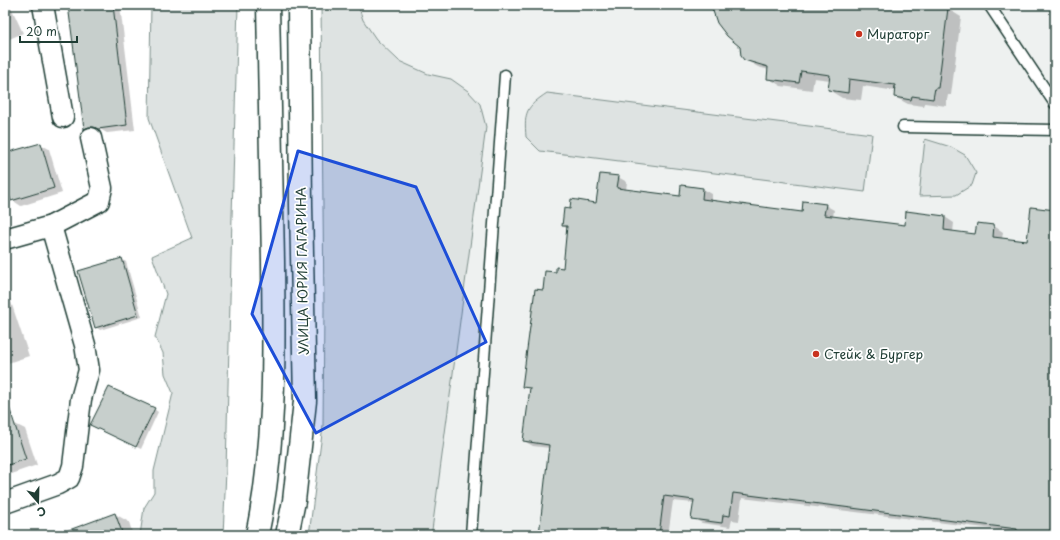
<svg xmlns="http://www.w3.org/2000/svg" width="1060" height="540" viewBox="0 0 1060 540" font-family="'Playpen Sans',sans-serif">
	<style>
		.built { fill: #eef1f0 }
		.green { fill: #dee3e2; stroke: #7e908b }
		.shadow { fill: #0003 }
		.building { fill: #c7cfcc; stroke: #1f3d34 }
		.lines { fill: none; stroke-linecap: round; stroke-linejoin: round }
		.lane-casing { stroke: #1f3d34; stroke-width: 13 }
		.street-casing { stroke: #1f3d34; stroke-width: 23 }
		.primary-casing { stroke: #1f3d34; stroke-width: 25 }
		.lane { stroke: #fff; stroke-width: 10 }
		.street { stroke: #fff; stroke-width: 20 }
		.primary { stroke: #fff; stroke-width: 22 }
		.marked { fill: #1d4ed8; fill-opacity: 0.2; stroke: #1d4ed8; stroke-width: 3; stroke-linejoin: round }
		.poi-dot { fill: #c8321e; stroke: #fff; stroke-width: 1.5 }
		.labels { text-anchor: middle; stroke-width: 3.5; stroke-linejoin: round; paint-order: stroke }
		.poi-label { font-size: 13px; fill: #1f3d34; stroke: #fff; text-anchor: start }
		.street-label { font-size: 13px; fill: #1f3d34; stroke: #fff }
	</style>
	<rect width="100%" height="100%" fill="#fff"/>
	<filter id="ink" filterUnits="userSpaceOnUse"><feTurbulence type="fractalNoise" baseFrequency=".025" numOctaves="2"/><feDisplacementMap in="SourceGraphic" scale="8" xChannelSelector="R" yChannelSelector="G"/><feConvolveMatrix kernelMatrix="1 2 1 2 8 2 1 2 1" color-interpolation-filters="sRGB"/></filter>
	<g filter="url(#ink)">
		<!-- built -->
		<path class="built" d="M353,5H1055V535H361Z"/>
		<!-- green -->
		<g class="green">
			<path d="M151,5H238L232,216L226,471L223,535H140L144,508L154,492V471L173,393L165,374L163,353L155,337L166,294L152,256L192,238L149,118Z"/>
			<path d="M321,5H358L363,20L376,39L399,61L428,74L451,79L468,91L480,104L486,127L432,530L429,535H309L323,426L324,309Z"/>
			<path d="M547,93L872,134L865,192L540,151L526,137C524,112 526,107 547,93Z"/>
			<path d="M925,139L951,147L965,155L976,173L972,185L956,195L919,196Z"/>
		</g>
		<!-- shadow -->
		<g class="shadow">
			<path d="M5,5H10L23,33L5,41Z"/>
			<path d="M69,5H120L135,130L107,133L90,124L89,125L99,131L93,133L85,128Z"/>
			<path d="M713,5H928L932,7L948,9L961,17L951,95H948L946,106L925,103L924,106L908,104L895,97L896,91L863,86L861,100L842,98L829,90L830,80L814,78L812,90L781,86L768,78L769,70L758,67L744,59L741,47Z"/>
			<path d="M40,144L49,149L62,193L21,206L12,200L5,178V155Z"/>
			<path d="M618,177L627,182L626,190L681,197L682,186L703,189L712,194V201L803,213L825,205L834,210L833,217L905,226L907,212L945,217L954,223L953,232L976,235L978,224L994,226L1003,232L1002,239L1027,242L1053,211L1055,197V535H1018V532L742,498L739,521L732,520L730,527L702,523L693,518L694,503L673,501L668,535H540L550,448L533,446L524,441L531,390L524,386L544,291L556,274L564,269L568,229L563,226L570,210L596,204Z"/>
			<path d="M122,259L126,262L142,317L100,330L96,327Z"/>
			<path d="M5,296L10,299L29,356L5,364Z"/>
			<path d="M154,409L158,412L141,449L95,427Z"/>
			<path d="M13,423L25,429L37,465L5,476V425Z"/>
			<path d="M115,514L129,522L133,535H67Z"/>
		</g>
		<!-- building -->
		<g class="building">
			<path d="M68,5H113L127,125L98,129L94,127H89L84,129Z"/>
			<path d="M711,5H924L948,8L938,88H935L933,99L912,96L911,100L894,97L895,85L849,79L848,93L828,90L830,75L801,71L799,83L767,79L768,67L744,60L741,56L740,47L727,36L717,23Z"/>
			<path d="M41,143L54,188L11,201L5,182V153Z"/>
			<path d="M600,174L619,176L617,188L680,196L681,185L703,188L702,199L802,212L803,201L826,204L824,215L905,225L906,211L945,216L944,230L975,234L977,223L994,225L993,237L1027,241L1031,207L1055,210V535H1017V529L733,493L730,516L723,515L722,523L691,519L694,500L664,496L659,535H539L549,445L523,441L530,388L522,387L535,289L543,290L545,271L556,272V267L563,268L567,226H562L564,208L570,209L571,199L596,203Z"/>
			<path d="M122,258L138,315L95,328L78,271Z"/>
			<path d="M109,387L155,408L136,447L90,425Z"/>
			<path d="M8,404L26,459L5,466V405Z"/>
			<path d="M115,513L123,535H61V533Z"/>
		</g>
		<g class="lines">
			<!-- lane casing -->
			<g class="lane-casing">
				<g id="lane">
					<path d="M989,5L1055,104"/>
					<path d="M903,127L1055,130"/>
					<path d="M471,535L505,75"/>
				</g>
			</g>
			<!-- street casing -->
			<g class="street-casing">
				<g id="street">
					<path d="M43,5L63,117"/>
					<path d="M5,239L51,226L99,201L102,188L91,138"/>
					<path d="M5,503L58,484L69,478L73,466L81,399L89,370L85,345L51,226"/>
				</g>
			</g>
			<!-- primary casing -->
			<g class="primary-casing">
				<g id="primary">
					<path d="M257,535C276,445 274,353 273,262C271,176 270,91 268,5"/>
					<path d="M287,535L294,501L305,401L301,205L299,5"/>
				</g>
			</g>
			<!-- lane -->
			<use href="#lane" class="lane"/>
			<!-- street -->
			<use href="#street" class="street"/>
			<!-- primary -->
			<use href="#primary" class="primary"/>
		</g>
	</g>
	<!-- marked area -->
	<path class="marked" d="M298,151L416,187L486,342L316,433L252,314Z"/>
	<!-- markers -->
	<g class="poi-dot">
		<circle cx="859" cy="34" r="4"/>
		<circle cx="816" cy="354" r="4"/>
	</g>
	<g class="labels">
		<!-- poi labels -->
		<g class="poi-label">
			<text x="867" y="39">Мираторг</text>
			<text x="824" y="359">Стейк &amp; Бургер</text>
		</g>
		<!-- street labels -->
		<g class="street-label">
			<text transform="translate(302 271) rotate(-91)" y="5">УЛИЦА ЮРИЯ ГАГАРИНА</text>
		</g>
	</g>
	<!-- margin -->
	<rect width="1060" height="540" fill="none" stroke="#fff" stroke-width="20"/>
	<rect x="10" y="10" width="1040" height="520" fill="none" stroke="#1f3d34" stroke-width="1.5" filter="url(#ink)"/>
	<!-- north arrow -->
	<g transform="translate(38 502) rotate(160)" stroke="#ffffff" stroke-width="3" paint-order="stroke">
	<path d="M0-3L7 15L0 10L-7 15Z" fill="#1f3d34"/>
	<text y="-6" font-size="11" font-weight="bold" text-anchor="middle" fill="#1f3d34">С</text>
	</g>
	<!-- scale -->
	<path d="M20 36v6h57v-6" fill="none" stroke="#1f3d34" stroke-width="2"/>
	<text x="26" y="36" font-size="12" fill="#1f3d34" stroke="#ffffff" stroke-width="3" paint-order="stroke">20 m</text>
</svg>
